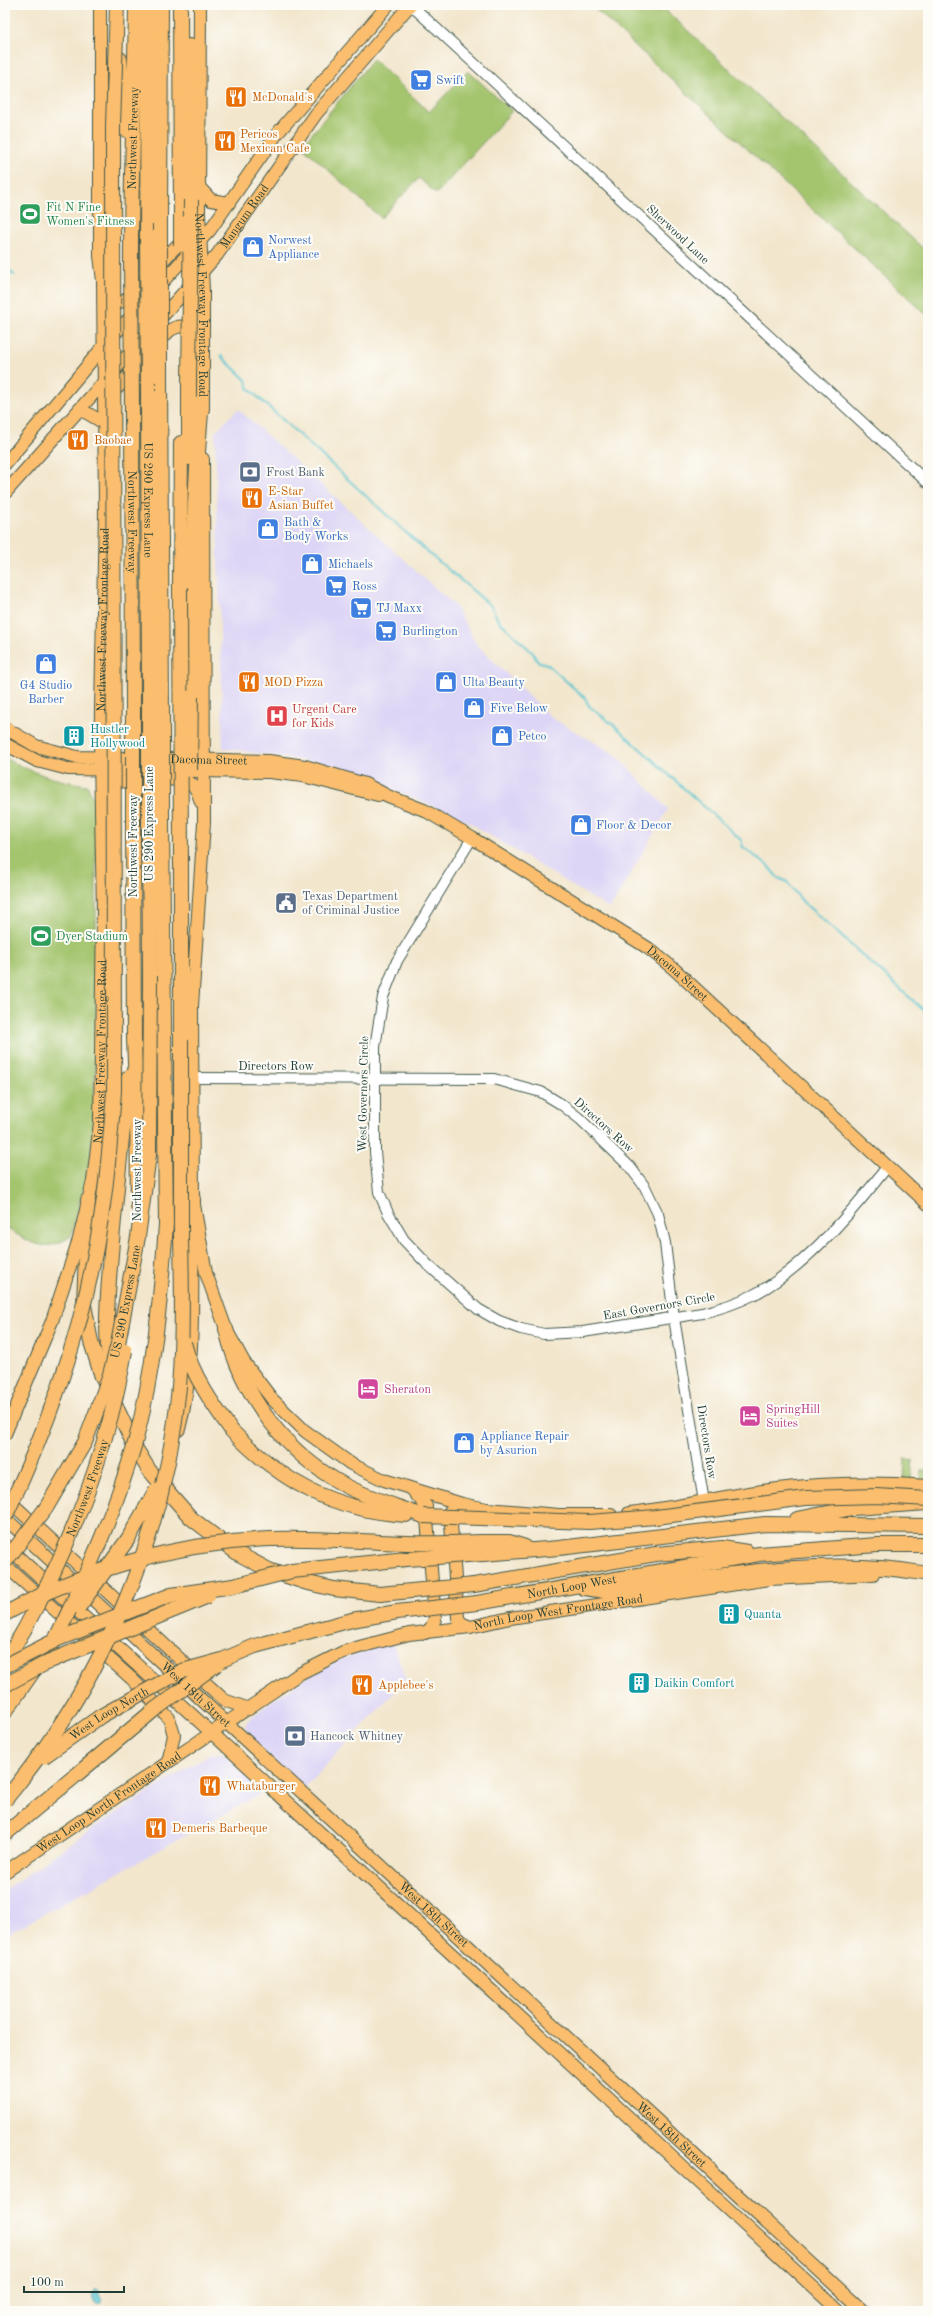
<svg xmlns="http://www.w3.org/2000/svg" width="933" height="2316" viewBox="0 0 933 2316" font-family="'Old Standard TT',serif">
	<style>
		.built { fill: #ddd5f6 }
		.green { fill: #a4c56e; stroke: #628151 }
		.water { fill: #57c3cf; stroke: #3b8082 }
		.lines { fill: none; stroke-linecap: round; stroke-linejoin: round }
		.stream { stroke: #57c3cf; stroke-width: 2 }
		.minor-casing { stroke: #3f564b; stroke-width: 12 }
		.major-casing { stroke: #3f564b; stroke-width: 14 }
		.highway-casing { stroke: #3f564b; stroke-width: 16 }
		.minor { stroke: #fff; stroke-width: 10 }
		.major { stroke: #fbbe6e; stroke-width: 12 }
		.highway { stroke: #fbbe6e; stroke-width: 14 }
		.highway-bridge-casing { stroke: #3f564b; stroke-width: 16; stroke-linecap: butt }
		.highway-bridge { stroke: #fbbe6e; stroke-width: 14 }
		.labels { text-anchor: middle; stroke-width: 4; stroke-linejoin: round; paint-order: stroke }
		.shop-label { font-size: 12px; fill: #366cbe; stroke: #fdfcf7; text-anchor: start }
		.food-label { font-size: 12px; fill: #c56008; stroke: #fdfcf7; text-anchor: start }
		.street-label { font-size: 12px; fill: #1f3d34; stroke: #fdfcf7 }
		.leisure-label { font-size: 12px; fill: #27864d; stroke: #fdfcf7; text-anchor: start }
		.service-label { font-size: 12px; fill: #4e5e75; stroke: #fdfcf7; text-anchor: start }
		.health-label { font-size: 12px; fill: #be3a42; stroke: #fdfcf7; text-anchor: start }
		.culture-label { font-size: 12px; fill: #0d838f; stroke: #fdfcf7; text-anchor: start }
		.hotel-label { font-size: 12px; fill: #b23c85; stroke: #fdfcf7; text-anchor: start }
	</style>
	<rect width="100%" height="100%" fill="#fdfcf7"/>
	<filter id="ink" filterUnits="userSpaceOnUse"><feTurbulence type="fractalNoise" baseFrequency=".025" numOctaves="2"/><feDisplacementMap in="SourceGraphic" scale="8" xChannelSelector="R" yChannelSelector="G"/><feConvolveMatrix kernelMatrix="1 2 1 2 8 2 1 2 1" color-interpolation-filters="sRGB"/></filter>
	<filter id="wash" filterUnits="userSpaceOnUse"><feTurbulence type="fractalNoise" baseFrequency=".012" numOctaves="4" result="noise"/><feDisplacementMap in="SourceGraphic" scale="16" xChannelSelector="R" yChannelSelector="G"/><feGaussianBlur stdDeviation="0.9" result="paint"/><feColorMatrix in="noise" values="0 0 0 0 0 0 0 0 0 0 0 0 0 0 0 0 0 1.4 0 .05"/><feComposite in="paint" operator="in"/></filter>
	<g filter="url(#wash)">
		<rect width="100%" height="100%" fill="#f2e6cc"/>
		<!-- built -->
		<g class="built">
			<path d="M238,409L455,606L477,645L552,718L616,755L668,809L610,909L467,821L339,766L223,748L215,432Z"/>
			<path d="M392,1642L406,1679L303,1790L248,1735L245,1727L247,1721L270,1702L309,1676L347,1657Z"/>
			<path d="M211,1753L223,1754L264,1792L13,1931L5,1939V1890L87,1832Z"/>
		</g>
		<!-- green -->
		<g class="green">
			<path d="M591,5H660L928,253V316Z"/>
			<path d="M373,59L429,112L468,71L512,111L436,194L419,178L381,218L302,146Z"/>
			<path d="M5,758C32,773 57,781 87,785L96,804V1054L92,1155L71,1236C44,1255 30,1242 5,1227Z"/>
			<path d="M905,1459L913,1460L911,1480H904Z"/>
			<path d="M921,1470H928V1482L923,1481L921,1477Z"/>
		</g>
		<!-- water -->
		<path class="water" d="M95,2290H99V2295L103,2299L102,2302L99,2304L94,2302L92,2295Z"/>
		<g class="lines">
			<!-- stream -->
			<g class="stream">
				<path d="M5,267L14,275"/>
				<path d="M221,356L246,380L249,389L423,548L491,606L498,620L533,653L537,661L547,664L585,698L589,706L616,727L741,840L743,847L768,866L778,878L786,881L803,902L928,1014"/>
			</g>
		</g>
	</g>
	<g filter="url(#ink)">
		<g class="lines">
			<!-- minor casing -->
			<g class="minor-casing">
				<g id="minor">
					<path d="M411,5L928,483"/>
					<path d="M472,838L397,961L383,997L375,1047V1152L379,1192L388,1213L404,1240L427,1264L478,1309L499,1321L521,1329L544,1334L583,1332L702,1313C719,1309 737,1303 753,1295C803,1270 853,1211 887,1167"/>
					<path d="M193,1078L494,1079L541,1092L561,1104L580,1119L630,1167L645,1187L658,1214L665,1243L674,1318L704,1502"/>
				</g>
			</g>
			<!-- major casing -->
			<g class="major-casing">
				<g id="major">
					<path id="s1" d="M200,5L199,213L203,290V409"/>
					<path d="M200,188L211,200L229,203"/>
					<path d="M108,296L114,303L125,301L185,237"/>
					<path d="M110,396L169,331C179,324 187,325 197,334"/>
					<path d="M79,410L87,413L104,423"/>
					<path d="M203,459L204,823L192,1006L193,1199L206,1273L226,1329L244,1362L272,1399L305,1431L351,1464L384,1480L462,1504L487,1509L559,1515H611"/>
					<path d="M5,464L102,348L210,230L276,135L388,5"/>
					<path id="s2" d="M5,493L217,255L316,114L410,5"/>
					<path id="s3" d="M5,728L36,746L77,757L269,761L305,766L365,784L388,796L424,810L472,838L648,948L674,969L928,1204"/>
					<path d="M5,744L37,761L68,769L269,772L303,776L378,795"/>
					<path d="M109,790L111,786L118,782C136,781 174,776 190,783C197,787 199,796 201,802"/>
					<path id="s4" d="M5,1434L52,1321L79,1239L93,1181L100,1122L103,912L100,759L105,511L103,281L100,256V5"/>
					<path d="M414,1492L426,1506L435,1619L431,1628L425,1633"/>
					<path d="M5,1497L224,1700L249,1709"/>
					<path d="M452,1509L450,1511L458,1618L461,1623L470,1627"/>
					<path d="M629,1513C677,1508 723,1496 770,1490C822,1483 876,1482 928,1486"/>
					<path id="s5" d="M5,1518L863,2311"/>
					<path d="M5,1545L213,1734L839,2311"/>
					<path d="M5,1565L132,1679L169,1718L174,1735L168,1762"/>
					<path id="s6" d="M5,1872L299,1674L343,1652L363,1646L409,1634L470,1627L510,1618L770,1579L873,1574"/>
				</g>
			</g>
			<!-- highway casing -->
			<g class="highway-casing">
				<g id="highway">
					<path d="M180,5L181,223"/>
					<path d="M190,46L191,200"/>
					<path d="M120,59L126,130"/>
					<path d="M160,224L161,5"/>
					<path d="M147,236L148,5"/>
					<path id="s7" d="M131,255C131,171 135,88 136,5"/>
					<path d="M160,377L162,710"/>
					<path d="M189,386V458"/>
					<path id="s8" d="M148,391L149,710"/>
					<path id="s9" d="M132,410L133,710"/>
					<path d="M180,587L181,443"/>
					<path d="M191,697C191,598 193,499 202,401"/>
					<path d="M133,820L134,1039L137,1109L138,1206"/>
					<path d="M149,821L150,976"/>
					<path d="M162,821L166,1224"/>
					<path d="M181,1040V872"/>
					<path d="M88,1200L84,1305L91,1342L102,1377L136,1449L149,1470L191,1518L237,1553L269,1570L304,1582L334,1589L380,1594"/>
					<path d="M226,1329C241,1395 286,1454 346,1486C371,1499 397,1506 423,1516"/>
					<path d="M111,1371C103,1328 109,1284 112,1241C117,1186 122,1132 129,1077"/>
					<path d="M178,1429C198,1354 188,1276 193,1199"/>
					<path d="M232,1431C283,1483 333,1510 406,1515"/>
					<path d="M797,1519L853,1508L928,1503"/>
					<path d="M483,1542H509L525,1547"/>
					<path d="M483,1554L559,1548L765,1524L928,1526"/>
					<path d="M474,1585L656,1554L722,1548L747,1552"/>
					<path d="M584,1588L605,1591C705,1578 823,1555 922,1573"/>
					<path id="s10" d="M477,1603L759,1554L877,1545H928"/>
					<path d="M5,1662L24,1630"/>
					<path d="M5,1712L55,1640"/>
					<path d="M5,1834L75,1776"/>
				</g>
			</g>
			<!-- minor -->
			<use href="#minor" class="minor"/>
			<!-- major -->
			<use href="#major" class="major"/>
			<!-- highway -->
			<use href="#highway" class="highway"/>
			<!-- highway-bridge casing -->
			<g class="highway-bridge-casing">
				<g id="highway-bridge">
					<path d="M181,223V245"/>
					<path d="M160,224V377"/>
					<path d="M147,236L148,391"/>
					<path d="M131,255L132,410"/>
					<path d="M189,386L191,200"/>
					<path d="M180,587L181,872"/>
					<path d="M133,710V820"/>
					<path d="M149,710V821"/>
					<path d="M162,710V821"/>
					<path d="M190,770L191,697"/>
					<path d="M184,1343C192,1375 213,1405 232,1431"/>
					<path d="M423,1516L589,1522L656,1517L806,1498L877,1496L928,1499"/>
					<path d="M5,1517C50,1423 86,1322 101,1218C108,1176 111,1134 114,1091L113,126L117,5"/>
					<path id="s11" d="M5,1562L46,1508L85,1442L109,1378L118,1344L138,1237L149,1155L150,976"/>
					<path d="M380,1594L474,1585"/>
					<path d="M79,1607L128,1539L156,1490"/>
					<path d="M5,1614C86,1568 178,1543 271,1539C316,1537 361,1542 407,1543C432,1544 457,1543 483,1542"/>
					<path id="s12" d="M24,1630C72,1543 108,1450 125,1351"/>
					<path d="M55,1640C86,1576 115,1512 135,1443C154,1372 161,1297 166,1224"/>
					<path d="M5,1666L58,1639L171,1595L233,1586L292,1571L406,1559L483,1554"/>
					<path d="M5,1685L50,1661L208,1596"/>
					<path id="s13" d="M43,1757L101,1716L182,1671L222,1660L255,1646L352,1620L397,1612L477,1603"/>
					<path d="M75,1776L154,1710L217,1664"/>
					<path d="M5,1800C102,1683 165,1538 179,1387C183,1337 182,1287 181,1238C181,1172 181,1106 181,1040"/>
				</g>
			</g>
			<!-- highway-bridge -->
			<use href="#highway-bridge" class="highway-bridge"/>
		</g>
	</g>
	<!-- icons -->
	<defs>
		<g id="supermarket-square" transform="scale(1.15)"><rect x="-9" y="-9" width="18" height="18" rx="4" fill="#3f7fe0" stroke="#fdfcf7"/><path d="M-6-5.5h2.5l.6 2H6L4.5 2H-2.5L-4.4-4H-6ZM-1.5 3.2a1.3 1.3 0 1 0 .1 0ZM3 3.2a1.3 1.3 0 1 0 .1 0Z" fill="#fff"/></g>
		<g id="restaurant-square" transform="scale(1.15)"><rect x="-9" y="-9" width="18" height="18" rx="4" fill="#e8710a" stroke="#fdfcf7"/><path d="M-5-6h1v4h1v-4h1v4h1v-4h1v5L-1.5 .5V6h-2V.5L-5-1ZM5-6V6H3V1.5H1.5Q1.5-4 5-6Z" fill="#fff"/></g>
		<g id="stadium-square" transform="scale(1.15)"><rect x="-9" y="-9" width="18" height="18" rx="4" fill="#2e9e5b" stroke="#fdfcf7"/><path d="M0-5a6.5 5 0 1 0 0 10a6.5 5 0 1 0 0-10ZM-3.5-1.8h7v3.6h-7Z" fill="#fff"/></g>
		<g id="shop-square" transform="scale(1.15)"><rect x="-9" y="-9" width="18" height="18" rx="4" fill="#3f7fe0" stroke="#fdfcf7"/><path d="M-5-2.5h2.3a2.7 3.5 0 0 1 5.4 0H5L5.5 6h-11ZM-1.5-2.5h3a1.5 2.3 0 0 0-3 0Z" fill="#fff"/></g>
		<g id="bank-square" transform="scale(1.15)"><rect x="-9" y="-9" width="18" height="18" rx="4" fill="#5c6f8a" stroke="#fdfcf7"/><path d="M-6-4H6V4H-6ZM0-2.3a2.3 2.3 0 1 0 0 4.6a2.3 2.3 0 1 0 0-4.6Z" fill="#fff"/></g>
		<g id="hospital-square" transform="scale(1.15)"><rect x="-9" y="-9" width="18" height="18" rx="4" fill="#e0444e" stroke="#fdfcf7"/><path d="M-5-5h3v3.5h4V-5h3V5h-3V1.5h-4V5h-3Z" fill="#fff"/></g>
		<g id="building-square" transform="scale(1.15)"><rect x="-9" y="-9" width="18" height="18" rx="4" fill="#0f9aa8" stroke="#fdfcf7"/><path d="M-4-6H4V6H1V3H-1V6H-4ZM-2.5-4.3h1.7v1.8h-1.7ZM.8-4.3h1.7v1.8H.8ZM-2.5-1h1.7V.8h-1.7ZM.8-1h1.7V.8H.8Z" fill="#fff"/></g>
		<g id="civic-square" transform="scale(1.15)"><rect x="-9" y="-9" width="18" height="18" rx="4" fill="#5c6f8a" stroke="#fdfcf7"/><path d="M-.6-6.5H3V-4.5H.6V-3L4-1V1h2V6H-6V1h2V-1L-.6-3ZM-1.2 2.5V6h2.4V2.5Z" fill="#fff"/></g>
		<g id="hotel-square" transform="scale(1.15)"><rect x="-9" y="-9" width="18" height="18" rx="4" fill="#d1479c" stroke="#fdfcf7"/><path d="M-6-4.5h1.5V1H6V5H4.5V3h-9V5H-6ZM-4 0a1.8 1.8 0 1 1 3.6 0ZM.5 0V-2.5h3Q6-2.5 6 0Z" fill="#fff"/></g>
	</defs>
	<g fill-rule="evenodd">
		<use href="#supermarket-square" x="421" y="80"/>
		<use href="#restaurant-square" x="236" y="97"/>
		<use href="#restaurant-square" x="225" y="141"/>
		<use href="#stadium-square" x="30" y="214"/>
		<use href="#shop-square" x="253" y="247"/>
		<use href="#restaurant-square" x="78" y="440"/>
		<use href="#bank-square" x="250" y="472"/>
		<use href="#restaurant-square" x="252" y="498"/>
		<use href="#shop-square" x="268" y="529"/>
		<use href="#shop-square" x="312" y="564"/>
		<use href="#supermarket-square" x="336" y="586"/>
		<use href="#supermarket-square" x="361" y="608"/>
		<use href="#supermarket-square" x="386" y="631"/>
		<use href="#shop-square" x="46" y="664"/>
		<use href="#restaurant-square" x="249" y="682"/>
		<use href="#shop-square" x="446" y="682"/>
		<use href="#shop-square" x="474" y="708"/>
		<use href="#hospital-square" x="277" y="716"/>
		<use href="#building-square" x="74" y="736"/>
		<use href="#shop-square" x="502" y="736"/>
		<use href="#shop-square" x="581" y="825"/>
		<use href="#civic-square" x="286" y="903"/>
		<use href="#stadium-square" x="41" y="936"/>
		<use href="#hotel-square" x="368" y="1389"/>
		<use href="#hotel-square" x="750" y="1416"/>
		<use href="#shop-square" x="464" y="1443"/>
		<use href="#building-square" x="729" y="1614"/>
		<use href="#building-square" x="639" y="1683"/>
		<use href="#restaurant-square" x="362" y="1685"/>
		<use href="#bank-square" x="295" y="1736"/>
		<use href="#restaurant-square" x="210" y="1786"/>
		<use href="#restaurant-square" x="156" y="1828"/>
	</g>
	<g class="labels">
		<!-- shop labels -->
		<g class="shop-label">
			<text x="436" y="84">Swift</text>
			<text x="268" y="244">Norwest<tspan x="268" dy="14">Appliance</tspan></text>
			<text x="284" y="526">Bath &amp;<tspan x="284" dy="14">Body Works</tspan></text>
			<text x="328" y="568">Michaels</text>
			<text x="352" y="590">Ross</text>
			<text x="376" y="612">TJ Maxx</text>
			<text x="402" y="635">Burlington</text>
			<text x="462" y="686">Ulta Beauty</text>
			<text x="46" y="689" text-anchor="middle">G4 Studio<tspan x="46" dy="14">Barber</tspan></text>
			<text x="490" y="712">Five Below</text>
			<text x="518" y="740">Petco</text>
			<text x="596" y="829">Floor &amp; Decor</text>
			<text x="480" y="1440">Appliance Repair<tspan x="480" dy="14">by Asurion</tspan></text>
		</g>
		<!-- food labels -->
		<g class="food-label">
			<text x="252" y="101">McDonald's</text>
			<text x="240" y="138">Pericos<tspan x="240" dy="14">Mexican Cafe</tspan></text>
			<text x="94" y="444">Baobae</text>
			<text x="268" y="495">E-Star<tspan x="268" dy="14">Asian Buffet</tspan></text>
			<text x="264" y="686">MOD Pizza</text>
			<text x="378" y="1689">Applebee's</text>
			<text x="226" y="1790">Whataburger</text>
			<text x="172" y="1832">Demeris Barbeque</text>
		</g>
		<!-- street labels -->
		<g class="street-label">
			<text dy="4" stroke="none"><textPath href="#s7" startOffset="117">Northwest Freeway</textPath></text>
			<text dy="4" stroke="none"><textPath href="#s2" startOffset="366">Mangum Road</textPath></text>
			<text transform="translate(678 234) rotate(43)" y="4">Sherwood Lane</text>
			<text dy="4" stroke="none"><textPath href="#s1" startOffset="300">Northwest Freeway Frontage Road</textPath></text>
			<text dy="4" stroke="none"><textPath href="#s8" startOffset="109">US 290 Express Lane</textPath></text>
			<text dy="4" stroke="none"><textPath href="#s9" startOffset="112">Northwest Freeway</textPath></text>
			<text dy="4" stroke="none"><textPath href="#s4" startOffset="830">Northwest Freeway Frontage Road</textPath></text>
			<text dy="4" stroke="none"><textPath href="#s3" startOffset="210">Dacoma Street</textPath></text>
			<text transform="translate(149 824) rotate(-90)" y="4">US 290 Express Lane</text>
			<text transform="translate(133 846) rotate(-90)" y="4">Northwest Freeway</text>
			<text dy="4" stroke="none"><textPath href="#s3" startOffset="736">Dacoma Street</textPath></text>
			<text dy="4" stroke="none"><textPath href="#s4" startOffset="398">Northwest Freeway Frontage Road</textPath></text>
			<text x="276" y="1070">Directors Row</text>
			<text transform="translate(363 1094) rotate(-89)" y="4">West Governors Circle</text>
			<text transform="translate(604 1125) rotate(42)" y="4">Directors Row</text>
			<text transform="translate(137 1170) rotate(-90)" y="4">Northwest Freeway</text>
			<text dy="4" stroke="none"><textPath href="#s11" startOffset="291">US 290 Express Lane</textPath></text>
			<text transform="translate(659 1306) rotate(-10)" y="4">East Governors Circle</text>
			<text transform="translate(707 1442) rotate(81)" y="4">Directors Row</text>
			<text dy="4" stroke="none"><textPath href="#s12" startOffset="156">Northwest Freeway</textPath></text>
			<text dy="4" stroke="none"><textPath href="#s10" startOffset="96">North Loop West</textPath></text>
			<text dy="4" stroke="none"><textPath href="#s6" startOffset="623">North Loop West Frontage Road</textPath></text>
			<text dy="4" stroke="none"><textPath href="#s5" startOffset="260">West 18th Street</textPath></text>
			<text dy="4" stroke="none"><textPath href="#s13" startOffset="79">West Loop North</textPath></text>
			<text dy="4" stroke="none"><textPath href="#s6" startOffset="125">West Loop North Frontage Road</textPath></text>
			<text dy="4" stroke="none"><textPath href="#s5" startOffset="584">West 18th Street</textPath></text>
			<text dy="4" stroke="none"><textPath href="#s5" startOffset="908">West 18th Street</textPath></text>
		</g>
		<!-- leisure labels -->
		<g class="leisure-label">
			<text x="46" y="211">Fit N Fine<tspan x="46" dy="14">Women's Fitness</tspan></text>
			<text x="56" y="940">Dyer Stadium</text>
		</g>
		<!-- service labels -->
		<g class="service-label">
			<text x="266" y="476">Frost Bank</text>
			<text x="302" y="900">Texas Department<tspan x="302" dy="14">of Criminal Justice</tspan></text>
			<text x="310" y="1740">Hancock Whitney</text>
		</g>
		<!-- health labels -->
		<g class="health-label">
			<text x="292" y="713">Urgent Care<tspan x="292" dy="14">for Kids</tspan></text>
		</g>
		<!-- culture labels -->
		<g class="culture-label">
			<text x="90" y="733">Hustler<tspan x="90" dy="14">Hollywood</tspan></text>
			<text x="744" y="1618">Quanta</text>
			<text x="654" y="1687">Daikin Comfort</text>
		</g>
		<!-- hotel labels -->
		<g class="hotel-label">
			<text x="384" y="1393">Sheraton</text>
			<text x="766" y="1413">SpringHill<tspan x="766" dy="14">Suites</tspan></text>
		</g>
	</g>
	<!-- margin -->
	<rect width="933" height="2316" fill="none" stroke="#fdfcf7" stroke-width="20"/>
	<!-- scale -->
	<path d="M24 2286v6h100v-6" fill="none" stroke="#1f3d34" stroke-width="2"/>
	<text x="30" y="2286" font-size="12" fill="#1f3d34" stroke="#fdfcf7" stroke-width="3" paint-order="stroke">100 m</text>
</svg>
